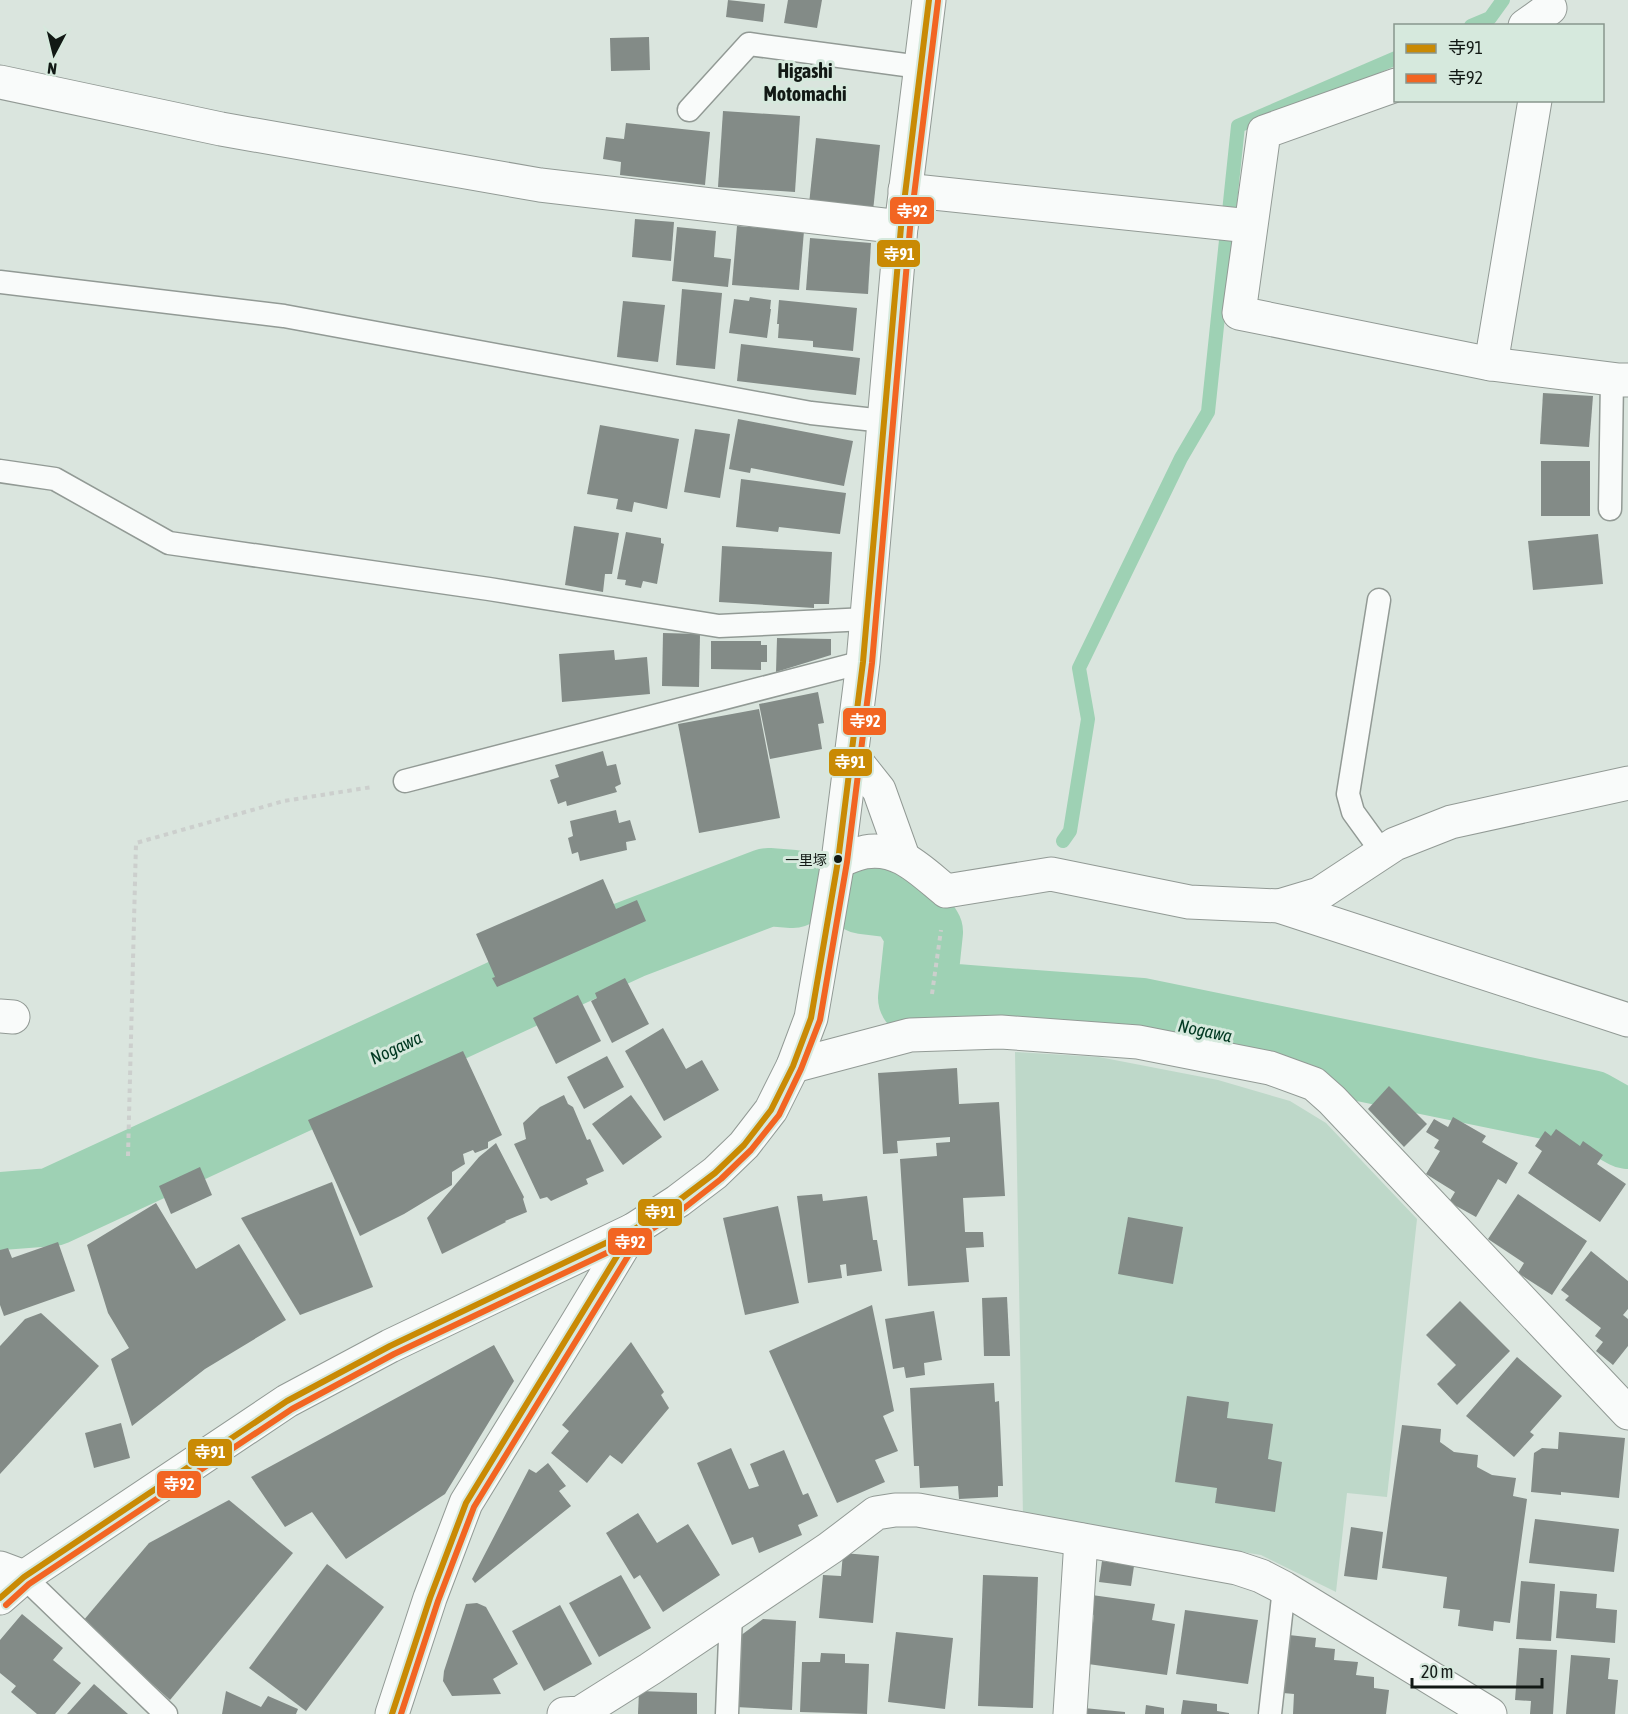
<svg xmlns="http://www.w3.org/2000/svg" width="1628" height="1714" viewBox="0 0 1628 1714" font-family="'Asap Condensed','Noto Sans JP',sans-serif">
	<style>
		.green { fill: #bed8c9 }
		.lines { fill: none; stroke-linecap: round; stroke-linejoin: round }
		.stream { stroke: #9ed1b4; stroke-width: 14 }
		.river { stroke: #9ed1b4; stroke-width: 78 }
		.building { fill: #838b87 }
		.service-casing { stroke: #929a95; stroke-width: 25 }
		.minor-casing { stroke: #929a95; stroke-width: 35 }
		.tertiary-casing { stroke: #929a95; stroke-width: 35 }
		.secondary-casing { stroke: #929a95; stroke-width: 35 }
		.path { stroke: #cccfcd; stroke-width: 4; stroke-dasharray: 4.5 4.5; stroke-linecap: butt }
		.service { stroke: #f9fbfa; stroke-width: 22 }
		.minor { stroke: #f9fbfa; stroke-width: 33 }
		.tertiary { stroke: #f9fbfa; stroke-width: 33 }
		.secondary { stroke: #f9fbfa; stroke-width: 33 }
		.bus-1-casing { stroke: #d6e9dd; stroke-width: 10 }
		.bus-2-casing { stroke: #d6e9dd; stroke-width: 10 }
		.bus-1 { stroke: #c98a04; stroke-width: 6 }
		.bus-2 { stroke: #f26522; stroke-width: 6 }
		.bus-dot { fill: #121915; stroke: #d6e9dd; stroke-width: 2 }
		.labels { text-anchor: middle; stroke-width: 6; stroke-linejoin: round; paint-order: stroke }
		.bus-label { font-size: 14px; fill: #121915; stroke: #d6e9dd; text-anchor: end }
		.water-label { font-size: 18px; font-style: italic; fill: #003821; stroke: #d6e9dd }
		.quarter-label { font-size: 20px; font-weight: bold; fill: #121915; stroke: #d6e9dd }
		.line-badge { stroke: #d6e9dd; stroke-width: 2 }
		.badge-label { font-size: 16px; text-anchor: middle; font-weight: bold; fill: #fff }
	</style>
	<rect width="100%" height="100%" fill="#dae5de"/>
	<!-- green -->
	<path class="green" d="M1015,1052L1099,1057L1218,1080L1290,1101L1326,1123L1417,1219L1387,1497L1347,1493L1336,1592L1261,1555L1023,1517Z"/>
	<g class="lines">
		<!-- stream -->
		<g class="stream">
			<path d="M1471,26L1490,18L1503,0"/>
			<path d="M1063,841L1070,831L1088,719L1079,668L1181,458L1208,412L1238,126L1396,58"/>
			<path d="M904,900L915,897"/>
		</g>
		<!-- river -->
		<g class="river">
			<path d="M863,895L904,900L924,932L917,998L955,1003L1141,1017L1590,1109L1628,1130"/>
			<path d="M0,1211L52,1207L629,940L768,887L793,889"/>
		</g>
	</g>
	<!-- building -->
	<g class="building">
		<path d="M728,0L765,4L763,22L726,17Z"/>
		<path d="M788,0H822L817,28L784,23Z"/>
		<path d="M649,37L650,70L611,71L610,38Z"/>
		<path d="M723,111L800,116L795,192L718,187Z"/>
		<path d="M626,123L710,132L705,185L620,175L621,162L603,159L606,137L624,139Z"/>
		<path d="M816,138L880,145L873,211L809,204Z"/>
		<path d="M635,219L674,222L671,261L632,257Z"/>
		<path d="M737,226L804,231L799,290L732,285Z"/>
		<path d="M677,227L716,231L714,257L731,259L728,287L672,281Z"/>
		<path d="M810,238L871,243L868,294L806,290Z"/>
		<path d="M682,289L722,293L715,369L676,365Z"/>
		<path d="M750,297L771,300L770,309H771L767,338L729,333L734,299L749,301Z"/>
		<path d="M779,300L857,308L853,351L813,347V341L778,338L779,324H777Z"/>
		<path d="M623,301L665,305L658,362L617,357Z"/>
		<path d="M741,344L860,358L856,395L737,381Z"/>
		<path d="M1543,393L1593,396L1589,447L1540,444Z"/>
		<path d="M738,419L853,441L844,486L751,468L750,473L729,469Z"/>
		<path d="M600,425L679,439L667,509L634,502L632,512L616,509L618,499L587,494Z"/>
		<path d="M695,429L730,434L720,498L684,492Z"/>
		<rect x="1541" y="461" width="49" height="55"/>
		<path d="M741,479L846,493L840,534L779,527L778,532L736,527Z"/>
		<path d="M574,526L619,533L612,574H605L603,592L565,585Z"/>
		<path d="M626,532L661,538V543L664,544L657,584L643,581L641,588L625,585L626,580L617,579Z"/>
		<path d="M1598,534L1603,584L1533,590L1528,541Z"/>
		<path d="M722,546L832,552L829,604H814V608L719,602Z"/>
		<path d="M663,633L700,634L699,687L662,686Z"/>
		<path d="M777,638L831,639V655L776,672Z"/>
		<path d="M711,641H761V645H767V662H761V670L711,669Z"/>
		<path d="M614,650L615,660L647,657L650,694L562,702L559,654Z"/>
		<path d="M818,692L824,723L818,724L822,749L770,759L759,704Z"/>
		<path d="M759,709L780,818L699,833L678,724Z"/>
		<path d="M603,751L607,766L616,764L621,784L615,787L617,792L567,806L566,801L558,804L550,780L559,777L555,765Z"/>
		<path d="M616,810L619,823L630,820L636,840L626,842L627,850L580,861L578,852L572,854L568,838L573,836L570,821Z"/>
		<path d="M603,879L616,909L637,900L646,921L497,987L492,978L495,977L476,934Z"/>
		<path d="M625,978L649,1024L612,1043L591,1001L597,998L595,993Z"/>
		<path d="M578,995L601,1041L556,1064L533,1018Z"/>
		<path d="M663,1028L686,1069L702,1060L719,1090L664,1121L625,1051Z"/>
		<path d="M463,1051L502,1135L488,1142V1148L475,1153L473,1150L463,1154L465,1164L452,1172V1185L404,1214L360,1236L308,1120Z"/>
		<path d="M607,1056L624,1087L584,1109L567,1077Z"/>
		<path d="M957,1068L959,1104L999,1102L1005,1196L963,1198L965,1232H983L984,1247L966,1248L969,1282L908,1286L900,1159L937,1156L936,1143L950,1142V1137L897,1141L898,1153L883,1154L878,1073Z"/>
		<path d="M1389,1086L1427,1124L1404,1147L1368,1109Z"/>
		<path d="M564,1095L568,1104L573,1107L587,1140L590,1139L604,1171L586,1179L588,1184L551,1201L547,1197L540,1199L514,1144L526,1139L523,1123L540,1107Z"/>
		<path d="M631,1095L662,1137L623,1165L592,1124Z"/>
		<path d="M1453,1117L1486,1136L1482,1142L1518,1163L1506,1184L1498,1179L1476,1217L1449,1202L1455,1192L1426,1174L1440,1151L1434,1148L1439,1140L1426,1132L1434,1119L1448,1127Z"/>
		<path d="M1556,1129L1580,1146L1583,1141L1603,1155L1597,1164L1626,1184L1600,1222L1528,1173L1542,1151L1535,1146L1545,1131L1551,1136Z"/>
		<path d="M496,1143L524,1197L523,1199L527,1212L505,1221L506,1222L442,1254L427,1218L479,1157Z"/>
		<path d="M200,1167L212,1195L171,1214L159,1186Z"/>
		<path d="M332,1182L373,1287L300,1315L241,1218Z"/>
		<path d="M822,1194L823,1201L867,1196L873,1240H877L882,1271L847,1276L846,1264L840,1265L842,1278L808,1283L797,1196Z"/>
		<path d="M1518,1194L1587,1241L1552,1295L1518,1273L1524,1263L1488,1239Z"/>
		<path d="M156,1203L196,1269L239,1244L286,1320L205,1369L132,1426L111,1359L129,1348L108,1313L87,1245Z"/>
		<path d="M778,1206L799,1303L745,1315L723,1218Z"/>
		<path d="M1128,1217L1183,1227L1173,1284L1118,1274Z"/>
		<path d="M58,1242L75,1291L4,1316L0,1305V1250L8,1248L12,1258Z"/>
		<path d="M1591,1251L1628,1281V1309L1623,1315L1628,1319V1346L1613,1365L1596,1351L1603,1342L1595,1336L1601,1328L1565,1300L1569,1296L1561,1290Z"/>
		<path d="M1007,1297L1010,1356H984L982,1298Z"/>
		<path d="M1460,1301L1510,1351L1457,1405L1437,1384L1456,1365L1426,1335Z"/>
		<path d="M872,1305L894,1411L883,1416L898,1451L875,1460L885,1482L837,1503L769,1351Z"/>
		<path d="M934,1311L942,1360L924,1363L925,1375L906,1378L904,1367L893,1369L885,1319Z"/>
		<path d="M41,1313L99,1366L0,1474V1346L25,1319Z"/>
		<path d="M631,1342L664,1392L661,1395L669,1408L622,1464L610,1455L587,1483L551,1453L569,1431L562,1425Z"/>
		<path d="M494,1345L514,1381L445,1494L346,1559L312,1512L285,1527L251,1477Z"/>
		<path d="M1517,1357L1562,1396L1530,1432L1534,1435L1514,1457L1466,1416Z"/>
		<path d="M994,1383L995,1402L999,1401L1003,1486H998V1497L959,1499L958,1486L920,1488L919,1466H914L910,1388Z"/>
		<path d="M1187,1396L1229,1402L1227,1418L1273,1424L1268,1459L1282,1462L1275,1512L1215,1503L1217,1488L1175,1482Z"/>
		<path d="M121,1423L130,1458L94,1468L85,1433Z"/>
		<path d="M1402,1425L1441,1429L1440,1442L1454,1452L1478,1455L1477,1467L1492,1475L1516,1478L1513,1496L1527,1499L1510,1623L1494,1621L1493,1631L1458,1626L1460,1610L1443,1608L1447,1577L1382,1568Z"/>
		<path d="M1559,1432L1625,1438L1619,1498L1561,1492V1495L1531,1492L1534,1453L1542,1448L1558,1449Z"/>
		<path d="M731,1448L749,1489L759,1486L750,1464L784,1450L803,1495L808,1493L818,1516L798,1525L802,1535L759,1553L753,1537L732,1545L697,1463Z"/>
		<path d="M548,1463L566,1486L559,1491L571,1506L475,1583L472,1579L529,1469L536,1473Z"/>
		<path d="M229,1500L293,1553L170,1700L83,1621L149,1543Z"/>
		<path d="M638,1513L657,1543L688,1524L720,1575L663,1612L640,1575L634,1579L606,1533Z"/>
		<path d="M1535,1519L1619,1529L1614,1572L1529,1563Z"/>
		<path d="M1351,1527L1383,1532L1377,1580L1344,1576Z"/>
		<path d="M843,1553L879,1556L873,1623L819,1618L823,1575L841,1576Z"/>
		<path d="M1102,1561L1134,1566L1131,1586L1099,1582Z"/>
		<path d="M327,1564L384,1607L306,1711L249,1668Z"/>
		<path d="M621,1575L651,1628L599,1657L569,1603Z"/>
		<path d="M983,1575L1038,1577L1033,1708L978,1706Z"/>
		<path d="M1521,1581L1555,1584L1551,1641L1516,1639Z"/>
		<path d="M1560,1591L1597,1594L1596,1608L1617,1610L1615,1643L1556,1638Z"/>
		<path d="M1092,1595L1155,1604L1152,1620L1175,1624L1167,1675L1088,1664L1094,1615L1089,1614Z"/>
		<path d="M477,1603L486,1607L518,1664L493,1679L501,1694L452,1696L443,1681L444,1671L466,1604Z"/>
		<path d="M560,1605L592,1664L544,1691L512,1631Z"/>
		<path d="M1185,1610L1258,1620L1248,1684L1176,1674Z"/>
		<path d="M22,1614L63,1648L53,1660L81,1683L55,1714H37L11,1692L16,1686L0,1673V1640Z"/>
		<path d="M763,1619L796,1621L792,1710L736,1707L740,1636Z"/>
		<path d="M896,1632L953,1638L945,1709L888,1702Z"/>
		<path d="M1289,1635L1316,1638L1315,1647L1335,1649L1334,1660L1358,1662L1356,1675L1374,1677V1688L1389,1690L1386,1714H1293L1294,1694L1283,1693Z"/>
		<path d="M1519,1648L1557,1650L1553,1714H1530L1531,1701L1515,1700Z"/>
		<path d="M821,1653L845,1654V1663L869,1664L867,1714L800,1712L802,1662H820Z"/>
		<path d="M1571,1655L1610,1658L1608,1679L1618,1680L1615,1714H1566Z"/>
		<path d="M94,1684L128,1714H67Z"/>
		<path d="M226,1691L261,1707L268,1696L298,1709L296,1714H222Z"/>
		<path d="M639,1691L697,1693V1714H638Z"/>
		<path d="M1183,1700L1217,1704V1711L1229,1713V1714H1181Z"/>
		<path d="M1146,1705L1164,1708V1714H1145Z"/>
		<path d="M1084,1708L1125,1712V1714H1083Z"/>
	</g>
	<g class="lines">
		<!-- service casing -->
		<g class="service-casing">
			<g id="service">
				<path d="M689,110L749,44L920,67"/>
				<path d="M0,282L284,316L811,413L884,421"/>
				<path d="M0,471L55,479L169,543L489,589L719,626L867,619"/>
				<path d="M1610,509L1612,379"/>
				<path d="M1379,600L1348,794L1353,812L1382,852"/>
				<path d="M405,781L863,662"/>
				<path d="M24,1577L166,1714"/>
				<path d="M727,1714L731,1614"/>
				<path d="M1270,1714L1284,1588"/>
			</g>
		</g>
		<!-- minor casing -->
		<g class="minor-casing">
			<g id="minor">
				<path d="M1525,26L1550,8"/>
				<path d="M0,82L221,129L540,185L901,227"/>
				<path d="M1396,85L1264,132L1239,313L1491,364L1619,380H1628"/>
				<path d="M905,190L1250,226"/>
				<path d="M1491,364L1535,100"/>
				<path d="M852,756L879,790L903,857"/>
				<path d="M838,861C847,858 856,854 865,852C899,846 921,871 946,891L1051,874L1189,902L1279,906L1628,1020"/>
				<path d="M1279,906L1319,894L1395,844L1451,822L1628,783"/>
				<path d="M0,1016L13,1017"/>
				<path d="M793,1066L910,1035L1001,1032L1138,1042L1270,1068L1314,1084L1332,1100L1628,1413"/>
				<path d="M0,1568L24,1577"/>
				<path d="M564,1714L580,1713L650,1669L830,1548L876,1513L895,1510H918L1237,1568L1261,1576L1284,1588L1490,1714"/>
				<path d="M1070,1714L1081,1540"/>
			</g>
		</g>
		<!-- tertiary casing -->
		<g class="tertiary-casing">
			<path id="tertiary" d="M392,1714L430,1598L466,1503L577,1323L633,1230"/>
		</g>
		<!-- secondary casing -->
		<g class="secondary-casing">
			<path id="secondary" d="M0,1598L24,1577L287,1401L390,1346L633,1230L678,1201L715,1173L744,1145L771,1110L793,1066L811,1018L838,861L863,662L901,227L929,0"/>
		</g>
		<!-- path -->
		<g class="path">
			<path d="M932,994L941,930"/>
			<path d="M128,1156L136,843L284,801L372,787"/>
		</g>
		<!-- service -->
		<use href="#service" class="service"/>
		<!-- minor -->
		<use href="#minor" class="minor"/>
		<!-- tertiary -->
		<use href="#tertiary" class="tertiary"/>
		<!-- secondary -->
		<use href="#secondary" class="secondary"/>
		<!-- bus-1 casing -->
		<g class="bus-1-casing">
			<g id="bus-1">
				<path d="M0,1598L24,1577L287,1401L390,1346L633,1230L678,1201L715,1173L744,1145L771,1110L793,1066L811,1018L838,861L863,662L901,227L929,0"/>
				<path d="M392,1714L430,1598L466,1503L633,1230"/>
			</g>
		</g>
		<!-- bus-2 casing -->
		<g class="bus-2-casing">
			<g id="bus-2">
				<path d="M6,1605L29,1584L292,1409L394,1354L638,1238L683,1209L721,1179L751,1150L779,1115L801,1069L820,1020L847,862L872,663L910,228L938,1"/>
				<path d="M401,1714L438,1601L474,1507L641,1235"/>
			</g>
		</g>
		<!-- bus-1 -->
		<use href="#bus-1" class="bus-1"/>
		<!-- bus-2 -->
		<use href="#bus-2" class="bus-2"/>
	</g>
	<!-- markers -->
	<circle class="bus-dot" cx="838" cy="859" r="5"/>
	<g class="labels">
		<!-- bus labels -->
		<g class="bus-label">
			<text x="827" y="865">一里塚</text>
		</g>
		<!-- water labels -->
		<g class="water-label">
			<text transform="translate(1205 1031) rotate(12)" y="6">Nogawa</text>
			<text transform="translate(396 1048) rotate(-25)" y="6">Nogawa</text>
		</g>
		<!-- quarter labels -->
		<g class="quarter-label">
			<text x="805" y="78">Higashi<tspan x="805" dy="23">Motomachi</tspan></text>
		</g>
	</g>
	<g class="line-badge">
		<rect x="889" y="196" width="46" height="29" rx="6" fill="#f26522"/>
		<rect x="876" y="239" width="45" height="29" rx="6" fill="#c98a04"/>
		<rect x="842" y="707" width="45" height="29" rx="6" fill="#f26522"/>
		<rect x="828" y="748" width="45" height="29" rx="6" fill="#c98a04"/>
		<rect x="637" y="1198" width="46" height="29" rx="6" fill="#c98a04"/>
		<rect x="607" y="1227" width="46" height="29" rx="6" fill="#f26522"/>
		<rect x="187" y="1438" width="46" height="29" rx="6" fill="#c98a04"/>
		<rect x="156" y="1470" width="46" height="29" rx="6" fill="#f26522"/>
	</g>
	<g class="badge-label">
		<text x="912" y="217">寺92</text>
		<text x="899" y="260">寺91</text>
		<text x="865" y="727">寺92</text>
		<text x="850" y="768">寺91</text>
		<text x="660" y="1218">寺91</text>
		<text x="630" y="1248">寺92</text>
		<text x="210" y="1458">寺91</text>
		<text x="179" y="1490">寺92</text>
	</g>
	<!-- legend -->
	<rect x="1394" y="24" width="210" height="78" fill="#d6e9dd" stroke="#88968d" stroke-width="1.5"/>
	<rect x="1406" y="44" width="30" height="9" fill="#c98a04" stroke="#88968d" stroke-width="1.5"/>
	<text x="1448" y="54" font-size="18" fill="#121915">寺91</text>
	<rect x="1406" y="74" width="30" height="9" fill="#f26522" stroke="#88968d" stroke-width="1.5"/>
	<text x="1448" y="84" font-size="18" fill="#121915">寺92</text>
	<!-- north arrow -->
	<g transform="translate(54 54) rotate(187)" stroke="#d6e9dd" stroke-width="4.5" paint-order="stroke">
	<path d="M0-4.5L10 22L0 15L-10 22Z" fill="#121915"/>
	<text y="-9" font-size="16" font-weight="bold" text-anchor="middle" fill="#121915">N</text>
	</g>
	<!-- scale -->
	<path d="M1412 1678v9h130v-9" fill="none" stroke="#121915" stroke-width="3"/>
	<text x="1421" y="1678" font-size="18" fill="#121915" stroke="#d6e9dd" stroke-width="4.5" paint-order="stroke">20 m</text>
</svg>
